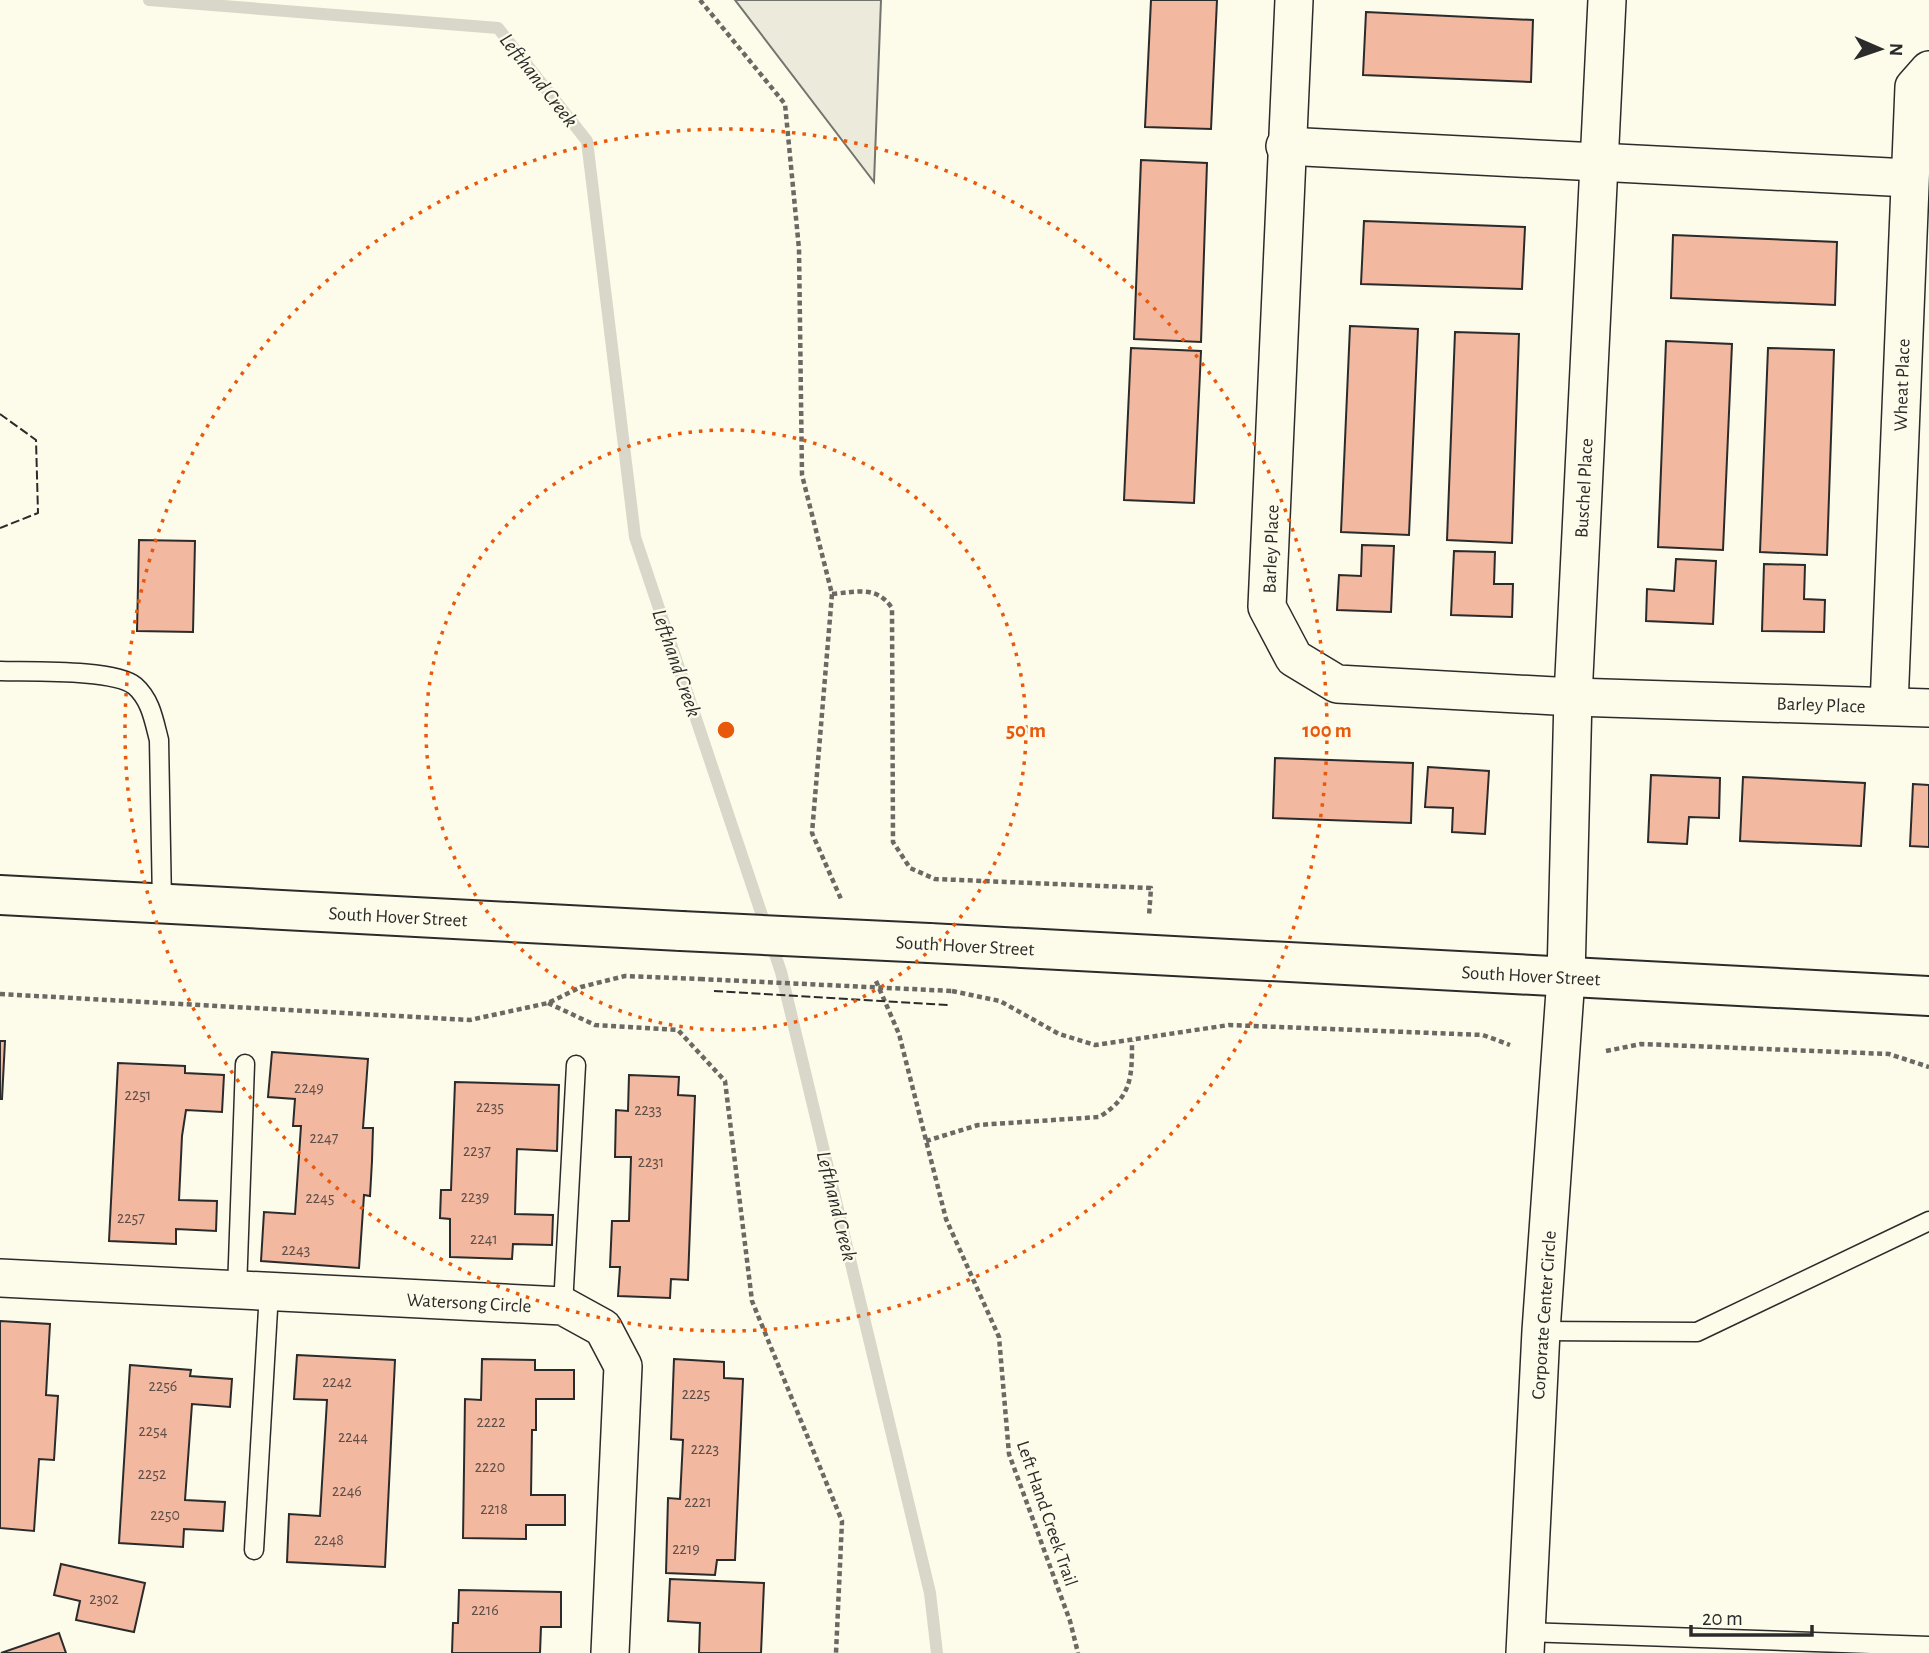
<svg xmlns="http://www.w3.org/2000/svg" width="1929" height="1653" viewBox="0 0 1929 1653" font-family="'Alegreya Sans',sans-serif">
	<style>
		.green { fill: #ecebdb; stroke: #74746e; stroke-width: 2 }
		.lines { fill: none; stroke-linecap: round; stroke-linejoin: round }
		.stream { stroke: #d8d7c9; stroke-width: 12 }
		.building { fill: #f2b8a0; stroke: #2b2b2b; stroke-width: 2 }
		.service-casing { stroke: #2b2b2b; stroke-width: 21 }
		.minor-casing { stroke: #2b2b2b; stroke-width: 40 }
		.secondary-casing { stroke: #2b2b2b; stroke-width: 42 }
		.path { stroke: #6a6964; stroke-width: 4.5; stroke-dasharray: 5 3.5; stroke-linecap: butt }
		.service { stroke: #fdfbea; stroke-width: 18 }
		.minor { stroke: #fdfbea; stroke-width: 37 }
		.secondary { stroke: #fdfbea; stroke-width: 38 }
		.secondary-bridge-casing { stroke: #2b2b2b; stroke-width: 42; stroke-linecap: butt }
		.path-bridge { stroke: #6a6964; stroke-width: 4.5; stroke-dasharray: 5 3.5; stroke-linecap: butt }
		.secondary-bridge { stroke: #fdfbea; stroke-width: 38 }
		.fence { stroke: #2b2b2b; stroke-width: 2; stroke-dasharray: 9 3.5; stroke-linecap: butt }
		.ring { fill: none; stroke: #e8590c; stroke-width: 3.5; stroke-dasharray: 3.5 7 }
		.labels { text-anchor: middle; stroke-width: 5; stroke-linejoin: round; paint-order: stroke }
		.number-label { font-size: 16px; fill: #5d4e48 }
		.street-label { font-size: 19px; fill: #2b2b2b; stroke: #fdfbea }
		.water-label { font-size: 21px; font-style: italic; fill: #2b2b2b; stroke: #fdfbea }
		.centre { fill: #e8590c; stroke: #fdfbea; stroke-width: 3.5 }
		.ring-label { font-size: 21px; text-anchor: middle; font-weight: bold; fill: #e8590c; stroke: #fdfbea; stroke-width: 5; stroke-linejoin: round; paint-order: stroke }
	</style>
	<rect width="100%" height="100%" fill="#fdfbea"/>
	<!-- green -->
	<path class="green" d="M735,0H881L874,182Z"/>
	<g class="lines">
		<!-- stream -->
		<path class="stream" d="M149,0L498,28L587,141L635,537L781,972L930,1593L937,1653"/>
	</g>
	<!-- building -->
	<g class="building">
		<path d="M1151,0H1217L1211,129L1145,127Z"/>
		<path d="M1366,12L1533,20L1531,82L1363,75Z"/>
		<path d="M1141,160L1207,163L1201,342L1134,339Z"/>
		<path d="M1364,221L1525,227L1522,289L1361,284Z"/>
		<path d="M1673,235L1837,242L1835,305L1671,298Z"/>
		<path d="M1350,326L1418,329L1409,535L1341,532Z"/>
		<path d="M1455,332L1519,334L1512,543L1447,540Z"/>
		<path d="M1666,341L1732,344L1723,550L1658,547Z"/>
		<path d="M1131,348L1201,351L1194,503L1124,500Z"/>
		<path d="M1768,348L1834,350L1827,555L1760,552Z"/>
		<path d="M139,540L195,541L193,632L137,631Z"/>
		<path d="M1362,545L1394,546L1391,612L1337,610L1339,575L1361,576Z"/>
		<path d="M1454,551L1495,552L1494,584H1513L1512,617L1451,615Z"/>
		<path d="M1676,559L1716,561L1713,624L1646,621L1647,589L1674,591Z"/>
		<path d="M1764,564L1805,565L1804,599L1825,600L1824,632L1762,631Z"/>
		<path d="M1275,758L1413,763L1411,823L1273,818Z"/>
		<path d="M1428,767L1489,771L1485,834L1452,832L1453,808L1425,807Z"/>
		<path d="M1651,775L1720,778L1719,818L1689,817L1687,844L1648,842Z"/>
		<path d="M1743,777L1865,783L1861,846L1740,841Z"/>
		<path d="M1913,784L1929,785V847L1910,846Z"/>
		<path d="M0,1041H5L2,1099H0Z"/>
		<path d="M272,1052L368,1059L363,1128H373L372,1161L370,1196L364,1195L359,1268L261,1261L264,1212L295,1214L301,1126H293L295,1099L268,1097Z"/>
		<path d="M118,1063L185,1066V1073L224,1075L222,1112L186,1110L182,1136L179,1200L217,1201L216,1231L176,1229V1244L109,1241Z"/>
		<path d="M629,1075L679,1077L678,1095L695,1096L688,1280L671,1279L670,1298L618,1296L620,1267H610L612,1221H629L631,1157H615L616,1110L628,1111Z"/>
		<path d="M455,1082L559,1085L557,1151L517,1149L515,1214L553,1215L552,1245L513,1244L512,1259L450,1257V1219L440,1218L441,1190H451Z"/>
		<path d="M0,1321L50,1324L46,1395L58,1396L54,1460L39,1459L34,1531L0,1528Z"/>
		<path d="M297,1355L395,1360L385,1567L287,1562L289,1514L320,1516L327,1400L294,1399Z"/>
		<path d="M482,1359L535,1360V1370H574V1399H536V1430H532L531,1495H565V1525H526V1539L463,1538L465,1399L481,1400Z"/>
		<path d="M674,1359L724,1362V1378L743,1379L735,1560H717L715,1575L666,1573L668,1498L680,1499L683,1440L671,1439Z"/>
		<path d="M130,1365L191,1370L190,1376L232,1379L230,1407L192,1404L185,1500L225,1502L223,1531L184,1529L183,1547L119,1543Z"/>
		<path d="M61,1564L145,1583L134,1632L76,1620L80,1601L54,1595Z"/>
		<path d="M670,1579L764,1583L761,1653H699L700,1623L668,1621Z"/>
		<path d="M459,1590L561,1592V1627H541L540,1653H452L453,1623H458Z"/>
		<path d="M59,1633L66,1653H1Z"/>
	</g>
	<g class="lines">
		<!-- service casing -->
		<g class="service-casing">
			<g id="service">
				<path d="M0,671C29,672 115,669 135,686C151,700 154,721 159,740L162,903"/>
				<path d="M237,1290L245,1064"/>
				<path d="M563,1306L576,1065"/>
				<path d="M1541,1331L1697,1332L1929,1221"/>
				<path d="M254,1550L269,1292"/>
				<path d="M1525,1632L1929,1646"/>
			</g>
		</g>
		<!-- minor casing -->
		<g class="minor-casing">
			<g id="minor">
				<path d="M1294,0L1267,607L1294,658L1337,684L1573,697L1929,708"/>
				<path d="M1285,146L1909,178"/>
				<path d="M1889,706L1914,87L1929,70"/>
				<path d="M0,1278L563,1306L603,1328L623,1366L610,1653"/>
				<path d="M1525,1653L1541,1331L1566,977L1573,697L1607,0"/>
			</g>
		</g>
		<!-- secondary casing -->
		<g class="secondary-casing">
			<g id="secondary">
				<path d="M0,895L681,931"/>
				<path d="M929,943L1929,996"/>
			</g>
		</g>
		<!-- path -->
		<g class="path">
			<path d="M700,0L785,104L799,249L802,475L832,594L812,833L841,899"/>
			<path d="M832,594C857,592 876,585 892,608L893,842L910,868L935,879L1151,888L1149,916"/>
			<path d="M876,981L899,1034L946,1219L999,1337L1009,1454L1070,1621L1078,1653"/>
			<path d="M952,991L1000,1001L1059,1034L1095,1045L1229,1025L1483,1035L1510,1045"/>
			<path d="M0,994L470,1020L548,1003L581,987L625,976L700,979"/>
			<path d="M548,1003L595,1025L678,1030L725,1081L752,1301L842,1521L836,1653"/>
			<path d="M1606,1051L1641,1044L1889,1054L1929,1067"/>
			<path d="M926,1141L978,1125L1099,1117C1132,1097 1132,1077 1132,1041"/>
		</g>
		<!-- service -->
		<use href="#service" class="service"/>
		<!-- minor -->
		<use href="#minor" class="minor"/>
		<!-- secondary -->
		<use href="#secondary" class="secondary"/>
		<!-- secondary-bridge casing -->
		<g class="secondary-bridge-casing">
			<path id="secondary-bridge" d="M681,931L929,943"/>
		</g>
		<!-- path-bridge -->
		<path class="path-bridge" d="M700,979L952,991"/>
		<!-- secondary-bridge -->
		<use href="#secondary-bridge" class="secondary-bridge"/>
		<!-- fence -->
		<g class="fence">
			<path d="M0,414L36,440L38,513L0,528"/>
			<path d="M714,991L948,1005"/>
		</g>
	</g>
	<!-- distance rings -->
	<g class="ring">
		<circle cx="726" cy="730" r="300"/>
		<circle cx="726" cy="730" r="601"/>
	</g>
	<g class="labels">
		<!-- number labels -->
		<g class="number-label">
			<text x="309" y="1093">2249</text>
			<text x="138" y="1100">2251</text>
			<text x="490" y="1112">2235</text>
			<text x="648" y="1115">2233</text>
			<text x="324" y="1143">2247</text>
			<text x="477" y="1156">2237</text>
			<text x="651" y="1167">2231</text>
			<text x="475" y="1202">2239</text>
			<text x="320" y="1203">2245</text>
			<text x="131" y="1223">2257</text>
			<text x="484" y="1244">2241</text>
			<text x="296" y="1255">2243</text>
			<text x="337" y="1387">2242</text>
			<text x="163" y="1391">2256</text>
			<text x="696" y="1399">2225</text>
			<text x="491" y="1427">2222</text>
			<text x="153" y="1436">2254</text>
			<text x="353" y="1442">2244</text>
			<text x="705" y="1454">2223</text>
			<text x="490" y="1472">2220</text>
			<text x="152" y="1479">2252</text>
			<text x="347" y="1496">2246</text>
			<text x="698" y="1507">2221</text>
			<text x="494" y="1514">2218</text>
			<text x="165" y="1520">2250</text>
			<text x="329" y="1545">2248</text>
			<text x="686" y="1554">2219</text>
			<text x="104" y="1604">2302</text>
			<text x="485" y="1615">2216</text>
		</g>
		<!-- street labels -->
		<g class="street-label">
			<text transform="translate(1901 385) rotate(-88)" y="7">Wheat Place</text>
			<text transform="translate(1583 488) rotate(-87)" y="7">Buschel Place</text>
			<text transform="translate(1270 549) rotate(-88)" y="7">Barley Place</text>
			<text transform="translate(1821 704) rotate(2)" y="7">Barley Place</text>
			<text transform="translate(398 916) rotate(3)" y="7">South Hover Street</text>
			<text transform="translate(965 945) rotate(3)" y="7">South Hover Street</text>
			<text transform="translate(1531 975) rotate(3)" y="7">South Hover Street</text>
			<text transform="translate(469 1302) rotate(3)" y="7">Watersong Circle</text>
			<text transform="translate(1543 1315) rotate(-86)" y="7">Corporate Center Circle</text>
			<text transform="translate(1048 1513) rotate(71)" y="7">Left Hand Creek Trail</text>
		</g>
		<!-- water labels -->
		<g class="water-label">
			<text transform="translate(539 80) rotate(52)" y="7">Lefthand Creek</text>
			<text transform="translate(677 663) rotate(71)" y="7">Lefthand Creek</text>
			<text transform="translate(837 1206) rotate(76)" y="7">Lefthand Creek</text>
		</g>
	</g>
	<circle cx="726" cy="730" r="10" class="centre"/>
	<g class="ring-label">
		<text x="1026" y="737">50 m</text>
		<text x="1327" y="737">100 m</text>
	</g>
	<!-- north arrow -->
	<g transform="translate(1880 49) rotate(92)" stroke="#fdfbea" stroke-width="5" paint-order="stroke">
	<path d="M0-5L12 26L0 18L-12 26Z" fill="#2b2b2b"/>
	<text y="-10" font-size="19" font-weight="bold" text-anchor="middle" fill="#2b2b2b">N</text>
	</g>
	<!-- scale -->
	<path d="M1691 1625v10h121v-10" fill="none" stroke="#2b2b2b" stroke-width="3.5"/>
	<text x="1702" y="1625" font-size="21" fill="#2b2b2b" stroke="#fdfbea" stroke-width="5" paint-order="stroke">20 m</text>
</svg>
